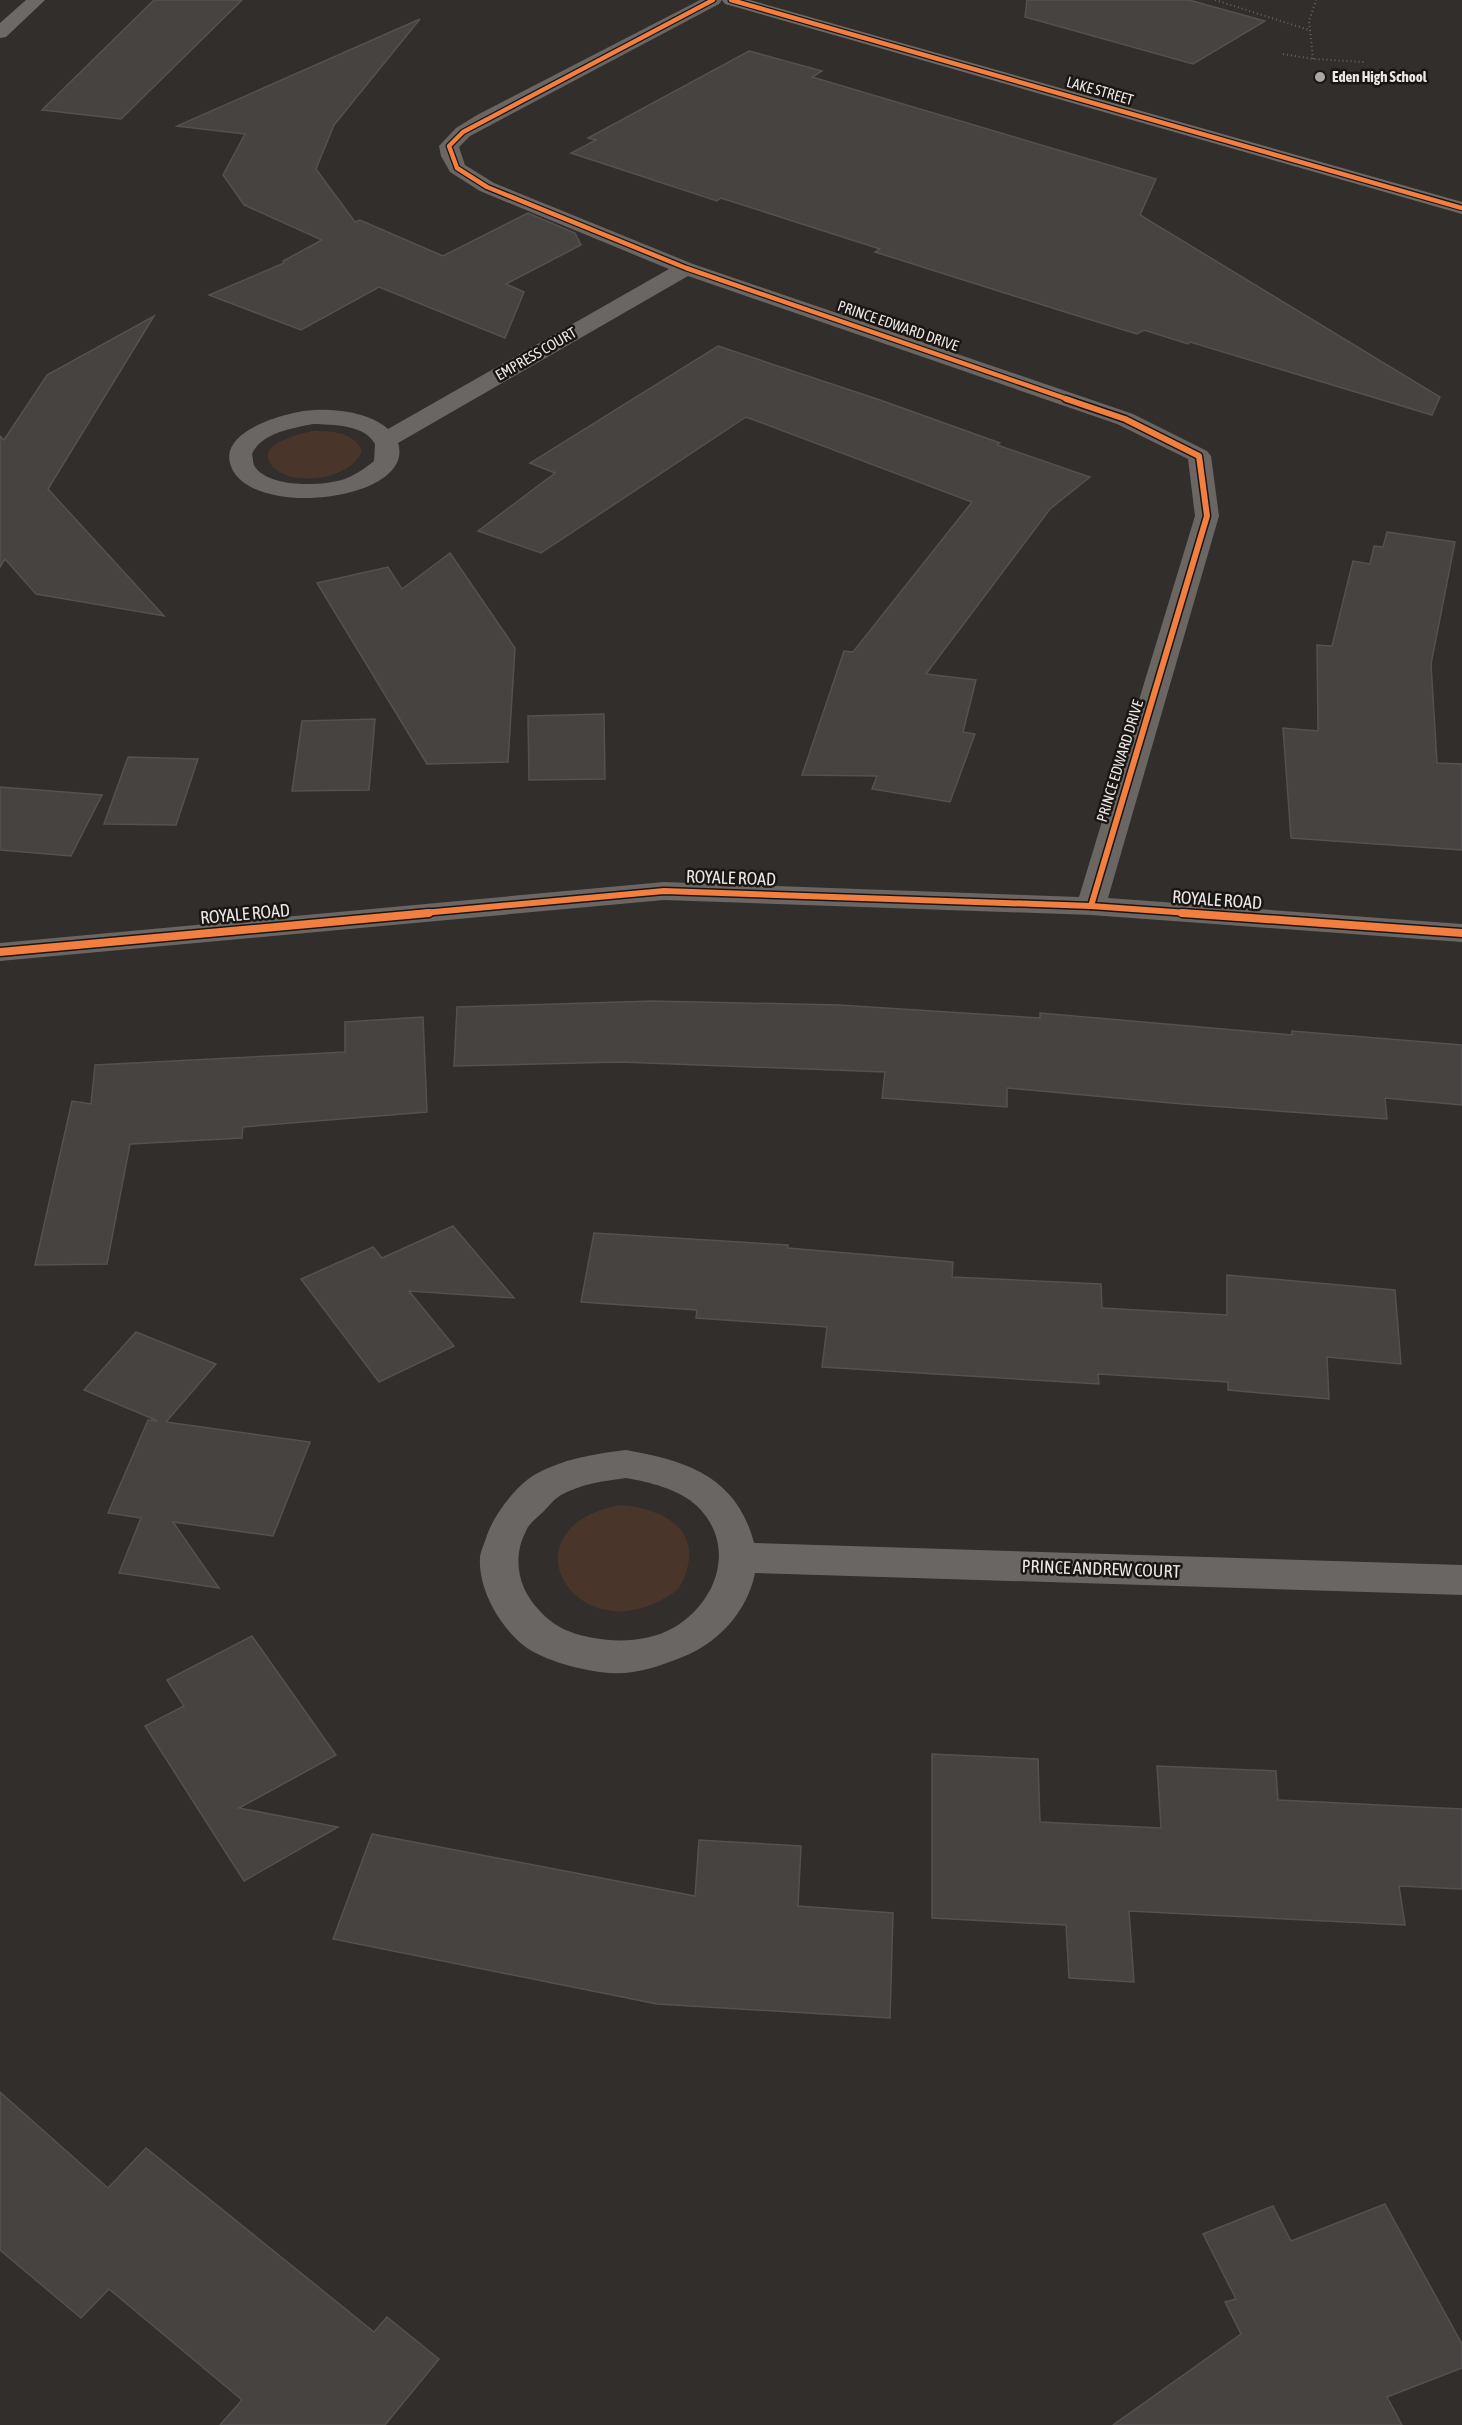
<svg xmlns="http://www.w3.org/2000/svg" width="1462" height="2425" viewBox="0 0 1462 2425" font-family="'Asap Condensed',sans-serif">
	<style>
		.green { fill: #4a352b }
		.building { fill: #464341; stroke: #545150; stroke-width: 1.5 }
		.lines { fill: none; stroke-linecap: round; stroke-linejoin: round }
		.path { stroke: #676462; stroke-width: 2; stroke-dasharray: 1 3; stroke-linecap: butt }
		.street { fill: #6a6664; fill-rule: evenodd }
		.secondary { fill: #6d6966; fill-rule: evenodd }
		.cycleway-far2-casing { stroke: #191614; stroke-width: 7 }
		.cycleway-far1-casing { stroke: #191614; stroke-width: 9 }
		.cycleway-casing { stroke: #191614; stroke-width: 11 }
		.cycleway-far2 { stroke: #f27e40; stroke-width: 4.5 }
		.cycleway-far1 { stroke: #f27e40; stroke-width: 6 }
		.cycleway { stroke: #f27e40; stroke-width: 8 }
		.poi-dot { fill: #aba6a4; stroke: #191614; stroke-width: 2 }
		.labels { text-anchor: middle; stroke-width: 5; stroke-linejoin: round; paint-order: stroke }
		.far-poi-label { font-size: 15px; font-weight: bold; fill: #ece7e5; stroke: #191614; text-anchor: start }
		.far-street-label { font-size: 15px; fill: #ece7e5; stroke: #191614 }
		.street-label { font-size: 18px; fill: #ece7e5; stroke: #191614 }
	</style>
	<rect width="100%" height="100%" fill="#312e2c"/>
	<!-- green -->
	<g class="green">
		<path d="M312,431C330,431 354,431 362,451C352,479 293,488 273,467C252,445 299,434 312,431Z"/>
		<path d="M620,1505C653,1507 697,1523 688,1565C686,1575 682,1587 673,1593C577,1659 498,1528 620,1505Z"/>
	</g>
	<!-- building -->
	<g class="building">
		<path d="M154,0H242L121,119L42,110Z"/>
		<path d="M1027,0H1189L1265,21L1193,64L1025,17Z"/>
		<path d="M420,19L334,125L316,169L355,222L360,220L443,256L528,213L575,233L581,245L506,284L524,292L505,338L379,287L301,330L209,295L284,263L283,261L322,240L244,205L223,175L245,134L177,126Z"/>
		<path d="M749,51L822,71L812,77L1156,179L1140,215L1440,397L1432,415L1190,342L1188,344L1144,330L1137,334L1065,312L875,252L880,249L721,198L717,201L571,153L596,140L588,138Z"/>
		<path d="M154,316L48,489L164,616L36,594L5,559L0,567V436L4,440L47,375Z"/>
		<path d="M718,346L880,400L1000,443L997,445L1090,477L1050,509L926,674L976,680L963,732L975,734L950,802L872,789L877,776L802,775L844,651L853,652L972,502L746,417L541,553L478,531L555,473L530,463Z"/>
		<path d="M1387,532L1455,542L1431,664L1437,763L1462,764V850L1291,838L1283,728L1318,731L1317,645L1332,646L1353,561L1370,564L1374,546L1383,547Z"/>
		<path d="M450,553L515,648L508,762L427,764L317,583L388,567L402,589Z"/>
		<path d="M604,714L605,779L529,780L528,716Z"/>
		<path d="M375,719L369,790L292,791L302,721Z"/>
		<path d="M128,757L198,759L176,825L104,824Z"/>
		<path d="M0,787L102,795L71,856L0,850Z"/>
		<path d="M652,1001L839,1005L1040,1018V1013L1292,1035V1031L1462,1045V1105L1385,1098L1387,1119L1182,1104L1007,1088V1107L882,1098L885,1072L620,1062L454,1066L457,1007Z"/>
		<path d="M423,1017L427,1112L243,1127L242,1138L130,1144L107,1264L35,1265L72,1101L91,1104L95,1065L345,1052V1022Z"/>
		<path d="M453,1226L514,1298L409,1291L454,1346L379,1382L301,1279L373,1247L382,1258Z"/>
		<path d="M594,1233L788,1245V1248L953,1262L952,1277L1101,1284L1102,1308L1227,1315V1275L1395,1290L1401,1364L1327,1357L1329,1399L1228,1390V1382L1098,1374L1099,1384L822,1367L827,1327L696,1318L697,1310L581,1302Z"/>
		<path d="M136,1332L216,1364L166,1422L310,1442L273,1536L173,1522L219,1588L119,1573L141,1518L108,1513L148,1420L158,1421L84,1390Z"/>
		<path d="M252,1636L336,1755L239,1808L338,1827L244,1881L145,1726L184,1706L167,1680Z"/>
		<path d="M932,1754L1038,1759L1040,1822L1161,1828L1157,1766L1276,1771L1278,1800L1462,1809V1889L1399,1886L1405,1925L1129,1911L1134,1982L1069,1978L1066,1925L932,1918Z"/>
		<path d="M372,1834L695,1896L699,1840L801,1846L798,1906L893,1913L890,2018L657,2004L333,1939Z"/>
		<path d="M0,2092L108,2188L146,2148L374,2332L387,2317L439,2359L385,2425H220L242,2400L109,2289L81,2318L0,2250Z"/>
		<path d="M1385,2204L1462,2344V2368L1387,2397L1402,2425H1113L1241,2334L1225,2302L1236,2299L1203,2234L1273,2206L1291,2241Z"/>
	</g>
	<g class="lines">
		<!-- path -->
		<g class="path">
			<path d="M1215,0L1309,30"/>
			<path d="M1283,54L1313,59L1364,62"/>
			<path d="M1313,59L1309,21L1316,0"/>
		</g>
		<!-- street -->
		<g class="street">
			<path d="M700,0H722L719,4L470,136L459,147L465,165L494,183L693,264L1133,414L1207,451L1211,456L1219,516L1108,898L1462,924V942L1091,915L664,900L0,961V943L664,882L1079,897L1195,516L1188,459L1117,424L688,276L398,443C417,502 244,521 230,463C221,429 290,411 314,410C338,409 370,413 388,429L669,269L480,191L450,172L441,156L439,146L456,128L477,115ZM313,424C333,425 364,424 375,444L374,461C364,469 354,476 342,480C320,486 270,488 255,467C253,464 253,458 252,454C261,433 293,428 313,424Z"/>
			<path d="M626,1450C688,1461 737,1477 754,1543L1462,1565V1595L755,1573C747,1613 717,1644 680,1658C657,1667 634,1675 609,1673C584,1671 543,1661 523,1645C499,1625 478,1589 480,1557C481,1550 485,1542 487,1535C494,1515 515,1487 534,1475C562,1459 594,1454 626,1450ZM626,1478C649,1482 679,1489 697,1506C737,1545 718,1602 673,1628C650,1641 619,1643 594,1638C571,1634 554,1627 539,1610C518,1588 512,1558 526,1531C529,1523 538,1517 544,1511C549,1506 554,1499 561,1495C581,1484 603,1481 626,1478Z"/>
		</g>
		<!-- secondary -->
		<g class="secondary">
			<path d="M26,0H45L6,37L0,38V23Z"/>
			<path d="M722,0H750L1462,202V214L725,4Z"/>
		</g>
		<!-- cycleway-far2 casing -->
		<g class="cycleway-far2-casing">
			<g id="cycleway-far2">
				<path d="M713,0L463,132L449,146L457,168L487,187L686,268L1070,400"/>
				<path d="M731,0L1462,208"/>
			</g>
		</g>
		<!-- cycleway-far1 casing -->
		<g class="cycleway-far1-casing">
			<g id="cycleway-far1">
				<path d="M1066,399L1125,419L1199,456L1207,516L1091,906"/>
				<path d="M412,914L664,891L1091,906L1202,914"/>
			</g>
		</g>
		<!-- cycleway casing -->
		<g class="cycleway-casing">
			<g id="cycleway">
				<path d="M1182,913L1462,933"/>
				<path d="M0,952L429,913"/>
			</g>
		</g>
		<!-- cycleway-far2 -->
		<use href="#cycleway-far2" class="cycleway-far2"/>
		<!-- cycleway-far1 -->
		<use href="#cycleway-far1" class="cycleway-far1"/>
		<!-- cycleway -->
		<use href="#cycleway" class="cycleway"/>
	</g>
	<!-- markers -->
	<circle class="poi-dot" cx="1320" cy="77" r="6"/>
	<g class="labels">
		<!-- far-poi labels -->
		<g class="far-poi-label">
			<text x="1332" y="82">Eden High School</text>
		</g>
		<!-- far-street labels -->
		<g class="far-street-label">
			<text transform="translate(1100 91) rotate(16)" y="5">LAKE STREET</text>
			<text transform="translate(898 326) rotate(19)" y="5">PRINCE EDWARD DRIVE</text>
			<text transform="translate(536 354) rotate(-30)" y="5">EMPRESS COURT</text>
			<text transform="translate(1120 761) rotate(-73)" y="5">PRINCE EDWARD DRIVE</text>
		</g>
		<!-- street labels -->
		<g class="street-label">
			<text transform="translate(731 878) rotate(2)" y="6">ROYALE ROAD</text>
			<text transform="translate(1217 900) rotate(4)" y="6">ROYALE ROAD</text>
			<text transform="translate(245 914) rotate(-5)" y="6">ROYALE ROAD</text>
			<text transform="translate(1101 1569) rotate(2)" y="6">PRINCE ANDREW COURT</text>
		</g>
	</g>
</svg>
